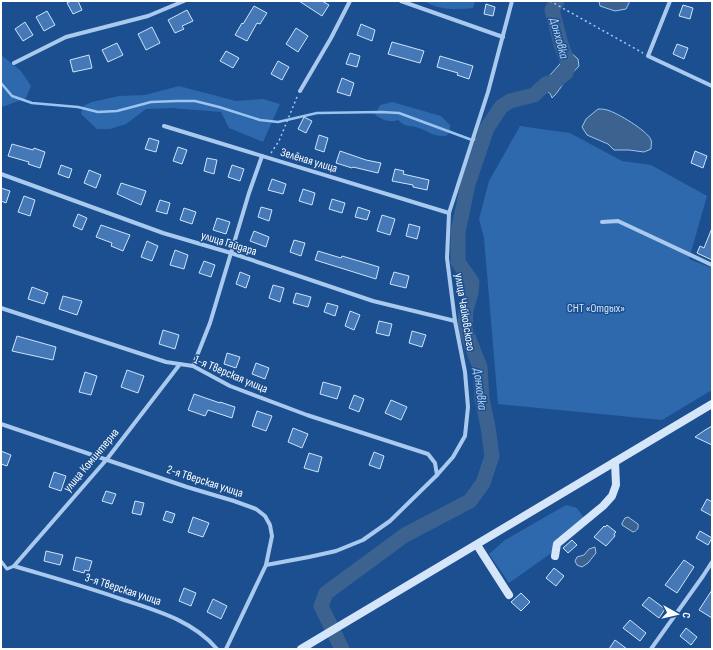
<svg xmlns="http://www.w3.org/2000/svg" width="713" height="650" viewBox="0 0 713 650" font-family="'Sofia Sans Condensed',sans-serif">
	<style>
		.green { fill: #2e69ad }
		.water { fill: #3c6290; stroke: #9cc4f0 }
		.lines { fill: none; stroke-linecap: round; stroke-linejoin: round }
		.stream { stroke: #9cc4f0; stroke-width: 2.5 }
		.river { stroke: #3c6290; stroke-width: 15 }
		.building { fill: #4478b7; stroke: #cfe3fa }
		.path { stroke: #a9c9ee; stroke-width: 1.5; stroke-dasharray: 2 3; stroke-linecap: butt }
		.lane { stroke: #a9c9ee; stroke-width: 3 }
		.street { stroke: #a9c9ee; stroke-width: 4 }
		.secondary { stroke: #d6e6fa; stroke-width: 8 }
		.labels { text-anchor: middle; stroke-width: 3; stroke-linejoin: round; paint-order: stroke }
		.street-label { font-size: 12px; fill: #fff; stroke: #1b4f8f }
		.park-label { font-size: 12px; fill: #cfe3fa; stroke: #1b4f8f }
		.water-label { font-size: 13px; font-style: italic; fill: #b5d3f5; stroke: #1b4f8f }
	</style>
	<rect width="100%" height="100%" fill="#1b4f8f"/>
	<!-- green -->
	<g class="green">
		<path d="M424,1H475L473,8C457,10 438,10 424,1Z"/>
		<path d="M1,55L21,71L31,86L26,98L5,106L1,107Z"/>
		<path d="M179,86L236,101L263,99L280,104L263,142L229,128L221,112L171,108L146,109L126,124L110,129H97L81,114L83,106L92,102L119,96L145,95Z"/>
		<path d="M392,102L441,116L450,125V132L446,136C432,136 431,133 419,128C410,125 406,128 398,120C389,123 383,120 375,115L380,105Z"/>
		<path d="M520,126L570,133L622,161L651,165L707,196L689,259L712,268V390L662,420L498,404L484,238L479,219L489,181Z"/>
		<path d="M566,505L577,508L584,518L550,554L509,583L489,554L505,540Z"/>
	</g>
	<!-- water -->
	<g class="water">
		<path d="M599,1H630L626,9L615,11L600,6Z"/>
		<path d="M563,50L570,52L578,59L579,66C575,71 570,75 566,80C561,86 558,93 552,98C550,91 547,91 540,90L541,85L560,64L562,60Z"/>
		<path d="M598,109C601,109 604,109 607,110C616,112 648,131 651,140C652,142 651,146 651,149L644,152L629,150H614L608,144L587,135L582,127L586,119Z"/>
		<path d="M628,517L638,524C639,528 637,531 633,532L622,525V523L625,518Z"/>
		<path d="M595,547L596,553L588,563L582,567L577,565L575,561L577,557L584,555L589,549Z"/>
	</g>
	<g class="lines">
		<!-- stream -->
		<path class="stream" d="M1,83L12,96L32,103L78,107L98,112L117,111L151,102L177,101H195L219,107L260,120L278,122L317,113L381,112L399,113L472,140L479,139L487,128"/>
		<!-- river -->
		<path class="river" d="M342,649L321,606L326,593L405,535L470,501L483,483L492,456L488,427L482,399L480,367L465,329L466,310L471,293L472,282L458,262V232L468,184L487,128L501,107L510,101L534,95L546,84L556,81L566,73L568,67L567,60L561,44L552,10L557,1"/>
	</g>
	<!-- building -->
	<g class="building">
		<path d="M71,1H78L82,10L73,14L67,3Z"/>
		<path d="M299,1H322L329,5L322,16Z"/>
		<path d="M486,4L495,7L493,16L484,14Z"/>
		<path d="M683,5L693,8L690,19L679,16Z"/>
		<path d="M254,6L267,13L260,24L257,23L247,41L235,35L242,23L243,24Z"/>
		<path d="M187,10L193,21L182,26L184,29L175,33L168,20Z"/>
		<path d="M47,11L55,25L44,31L36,17Z"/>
		<path d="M25,22L33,35L23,41L15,29Z"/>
		<path d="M361,24L375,30L372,41L357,35Z"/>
		<path d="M152,27L160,43L146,50L138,34Z"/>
		<path d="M296,28L308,36L298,52L286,44Z"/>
		<path d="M392,42L424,51L420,63L388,54Z"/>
		<path d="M117,43L123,55L108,62L102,50Z"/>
		<path d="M677,44L688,48L684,59L673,54Z"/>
		<path d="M226,51L239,58L233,68L220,61Z"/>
		<path d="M350,53L360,56L357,67L346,64Z"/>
		<path d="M89,55L92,68L73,72L70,60Z"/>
		<path d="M440,56L473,66L469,79L457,75L458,73L437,67Z"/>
		<path d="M278,61L289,67L282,80L271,74Z"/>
		<path d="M342,78L354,83L350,96L337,92Z"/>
		<path d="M304,117L312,121L306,133L298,129Z"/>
		<path d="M319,135L328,138L324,152L315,149Z"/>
		<path d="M149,138L159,141L156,152L145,149Z"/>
		<path d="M12,144L33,150L34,148L45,152L40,168L28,164L29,162L8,156Z"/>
		<path d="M178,147L187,150L182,164L173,161Z"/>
		<path d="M340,151L366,160L381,163L378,173L353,167L352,168L336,163Z"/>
		<path d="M695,151L707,156L703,168L691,163Z"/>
		<path d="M207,158L217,160L214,174L204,171Z"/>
		<path d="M61,165L72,169L69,178L58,174Z"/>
		<path d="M232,165L244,169L240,181L228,177Z"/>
		<path d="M395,169L404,171L403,174L429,180L427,190L413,187V185L392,181Z"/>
		<path d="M89,170L101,175L96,188L84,183Z"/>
		<path d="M272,179L286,184L283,194L268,190Z"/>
		<path d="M121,183L146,191L141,205L117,194Z"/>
		<path d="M1,188L10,191L6,203L1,201Z"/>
		<path d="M303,189L315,193L312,205L299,201Z"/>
		<path d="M24,196L35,200L30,216L18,212Z"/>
		<path d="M332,199L345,203L342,213L329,209Z"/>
		<path d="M160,200L170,203L167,214L156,211Z"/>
		<path d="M261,207L272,210L269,221L258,217Z"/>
		<path d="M358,207L370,211L367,220L355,217Z"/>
		<path d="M184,208L196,212L192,224L180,220Z"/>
		<path d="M78,214L87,218L82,230L73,226Z"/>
		<path d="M382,215L395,219L390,235L377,231Z"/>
		<path d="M217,218L230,222L226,234L213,230Z"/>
		<path d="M409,224L420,227L417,239L406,236Z"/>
		<path d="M101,225L130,235L123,251L111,246L112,243L96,237Z"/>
		<path d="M712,228V260L697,253L700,246L704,248Z"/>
		<path d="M254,231L269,237L266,247L250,241Z"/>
		<path d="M294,240L305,243L301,256L290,252Z"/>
		<path d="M147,241L158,246L152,261L141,257Z"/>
		<path d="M175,250L188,255L184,269L170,265Z"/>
		<path d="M318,251L341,258L342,256L379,267L376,279L315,260Z"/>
		<path d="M204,261L215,265L211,277L199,273Z"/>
		<path d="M240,272L250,276L246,288L236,284Z"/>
		<path d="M394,272L409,276L406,288L390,284Z"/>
		<path d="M273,285L284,288L280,302L269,298Z"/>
		<path d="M32,287L48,293L44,304L28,299Z"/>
		<path d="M296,293L311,297L308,307L293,303Z"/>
		<path d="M63,296L82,301L77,315L59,309Z"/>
		<path d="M327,303L338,306L335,316L324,312Z"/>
		<path d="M350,311L360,315L354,330L345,326Z"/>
		<path d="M379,321L392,324L389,336L376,333Z"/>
		<path d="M163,330L179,335L175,349L159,344Z"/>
		<path d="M412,331L426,335L422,347L409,343Z"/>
		<path d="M17,336L56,347L53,360L12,351Z"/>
		<path d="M227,353L240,357L236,368L224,364Z"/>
		<path d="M256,363L269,368L265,379L252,374Z"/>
		<path d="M127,370L144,376L138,393L121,387Z"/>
		<path d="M85,372L97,376L91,395L79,392Z"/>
		<path d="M323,382L341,387L337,399L320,394Z"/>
		<path d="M194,394L220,403V402L235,407L232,418L208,410L205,416L188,410Z"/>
		<path d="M354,395L364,399L359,412L349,408Z"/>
		<path d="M391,400L407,407L401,420L385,413Z"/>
		<path d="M257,411L272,416L266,431L252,426Z"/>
		<path d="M712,426V445L695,437L705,430Z"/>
		<path d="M293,428L308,434L302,448L288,442Z"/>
		<path d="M1,451L11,455L7,466L1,464Z"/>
		<path d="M374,452L384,456L380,469L369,465Z"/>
		<path d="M309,453L322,457L318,472L304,468Z"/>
		<path d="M54,472L66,476L61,491L49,487Z"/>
		<path d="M106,491L116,494L112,504L102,501Z"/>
		<path d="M707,499L712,502V516L701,510Z"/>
		<path d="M135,501L144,503L141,515L132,513Z"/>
		<path d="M166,511L175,514L172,523L163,520Z"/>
		<path d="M193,517L209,523L203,537L188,532Z"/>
		<path d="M607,525L616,532L614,534L615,536L606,546L594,537L604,526L605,527Z"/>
		<path d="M700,531L712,538L708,545L696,538Z"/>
		<path d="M572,540L577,545L568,553L563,548Z"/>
		<path d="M46,551L63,555L60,565L44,561Z"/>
		<path d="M76,557L92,561L89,571L85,570L84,573L73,570Z"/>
		<path d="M684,560L694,567L677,593L665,585Z"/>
		<path d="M554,568L564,576L556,586L546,578Z"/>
		<path d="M184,588L196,593L191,606L179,601Z"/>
		<path d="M712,590V618L699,610Z"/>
		<path d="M521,593L530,602L521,611L511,602Z"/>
		<path d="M649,597L665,609L659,618L642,605Z"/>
		<path d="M213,599L227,606L221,619L207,612Z"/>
		<path d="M630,620L646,633L640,641L623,628Z"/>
		<path d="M686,628L697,637L691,645L680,636Z"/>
		<path d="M615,640L627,649H609Z"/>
	</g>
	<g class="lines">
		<!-- path -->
		<g class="path">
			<path d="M550,1L643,53"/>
			<path d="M271,153L279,141L297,97"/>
		</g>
		<!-- lane -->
		<path class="lane" d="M1,561L7,569L14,566"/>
		<!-- street -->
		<g class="street">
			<path d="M401,1L503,37"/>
			<path d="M670,1L648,56L712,86"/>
			<path d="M14,63L66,37L148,16L184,1"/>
			<path d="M300,91L331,38L350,1"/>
			<path d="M164,126L449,213"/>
			<path d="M1,174L163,233L231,253L373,301L455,321"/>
			<path d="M602,222L618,221L712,265"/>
			<path d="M1,308L166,362L193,366L230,386L307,415L428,454L435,463L437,475"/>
			<path d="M180,364L107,459L14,566C51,577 88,587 124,600C158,611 193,621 217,649"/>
			<path d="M193,366L210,323L249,193L262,156"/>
			<path d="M1,424L187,487L234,501L256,509L265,516L270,525L272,536L266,565L226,649"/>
			<path d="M266,565L309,557L336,551L363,540L390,521L437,475L453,457L465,436L468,407L465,372L455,321L447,258L449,213L488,92L512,1"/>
			<path d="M651,649L703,576L712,562"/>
		</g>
		<!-- secondary -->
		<g class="secondary">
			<path d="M477,545L509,595"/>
			<path d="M555,556L557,544L603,506L612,496L616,485L615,462"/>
			<path d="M301,649L712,404"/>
		</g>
	</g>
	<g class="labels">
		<!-- street labels -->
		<g class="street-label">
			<text transform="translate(309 160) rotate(17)" y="4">Зелёная улица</text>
			<text transform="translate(229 243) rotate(17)" y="4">улица Гайдара</text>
			<text transform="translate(465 312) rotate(81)" y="4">улица Чайковского</text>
			<text transform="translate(231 374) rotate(23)" y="4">1-я Тверская улица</text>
			<text transform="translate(91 460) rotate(-50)" y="4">улица Коминтерна</text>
			<text transform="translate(205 481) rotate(18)" y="4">2-я Тверская улица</text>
			<text transform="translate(123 589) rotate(18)" y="4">3-я Тверская улица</text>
		</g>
		<!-- park labels -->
		<g class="park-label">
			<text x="596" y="312">СНТ «Отдых»</text>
		</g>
		<!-- water labels -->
		<g class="water-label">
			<text transform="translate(560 38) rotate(75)" y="5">Донховка</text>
			<text transform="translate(481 389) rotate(83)" y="5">Донховка</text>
		</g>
	</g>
	<!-- border -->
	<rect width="713" height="650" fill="none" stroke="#ffffff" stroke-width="4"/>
	<!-- north arrow -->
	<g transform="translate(677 614) rotate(98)" stroke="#1b4f8f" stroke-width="3" paint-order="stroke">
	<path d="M0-3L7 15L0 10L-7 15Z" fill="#ffffff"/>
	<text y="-6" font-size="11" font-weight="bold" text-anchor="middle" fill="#ffffff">С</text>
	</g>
</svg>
